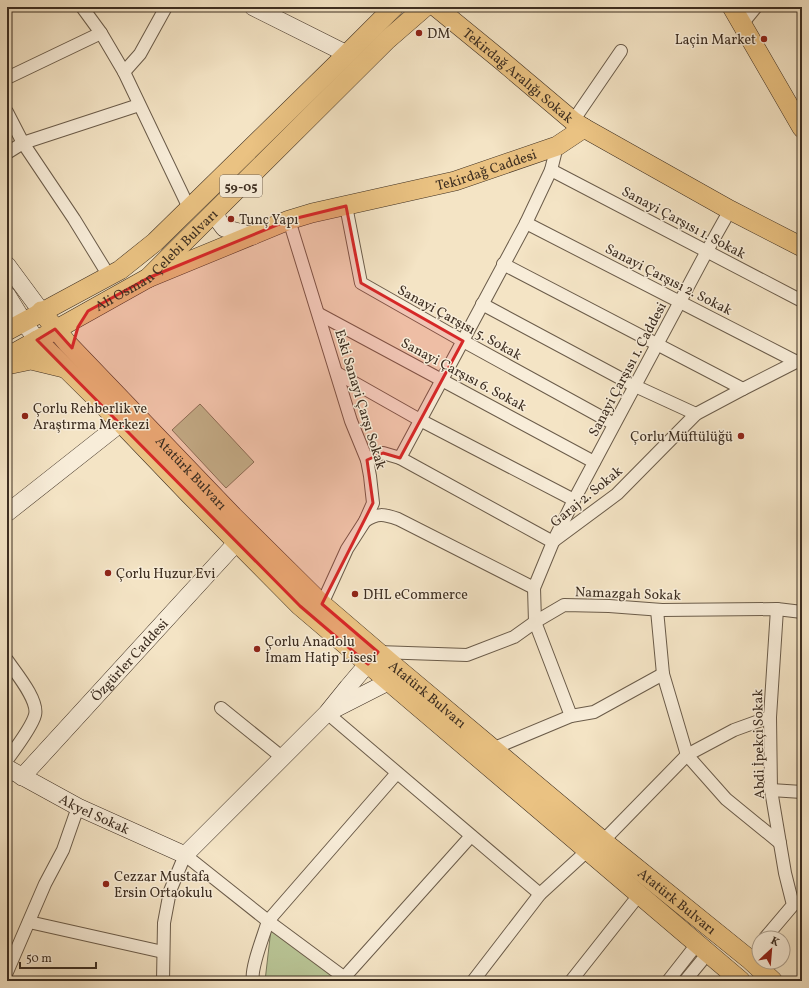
<svg xmlns="http://www.w3.org/2000/svg" width="809" height="988" viewBox="0 0 809 988" font-family="Vollkorn,serif">
	<style>
		.green { fill: #b9c596; stroke: #7b7a5c }
		.lines { fill: none; stroke-linecap: round; stroke-linejoin: round }
		.street-casing { stroke: #6b5c4a; stroke-width: 14 }
		.secondary-casing { stroke: #3d2e21; stroke-width: 18 }
		.primary-casing { stroke: #3d2e21; stroke-width: 20 }
		.street { stroke: #f8edd9; stroke-width: 12 }
		.secondary { stroke: #f8edd9; stroke-width: 17 }
		.primary { stroke: #eac282; stroke-width: 19 }
		.marked { fill: #d62828; fill-opacity: 0.2; stroke: #d62828; stroke-width: 3; stroke-linejoin: round }
		.poi-dot { fill: #8f2418; stroke: #f8edd9; stroke-width: 1.5 }
		.labels { text-anchor: middle; stroke-width: 3; stroke-linejoin: round; paint-order: stroke }
		.shield { fill: #f8edd9; stroke: #756758; stroke-width: 1 }
		.shield-label { font-size: 13px; font-weight: bold; fill: #3d2e21 }
		.poi-label { font-size: 14px; fill: #3d2e21; stroke: #f8edd9; text-anchor: start }
		.street-label { font-size: 14px; fill: #3d2e21; stroke: #f8edd9 }
	</style>
	<rect width="100%" height="100%" fill="#f4e4c5"/>
	<filter id="stains"><feTurbulence type="fractalNoise" baseFrequency=".005" numOctaves="4"/><feColorMatrix values="0 0 0 0 .2 0 0 0 0 .09 0 0 0 0 .02 0 0 0 .5 -.17"/></filter>
	<radialGradient id="worn" r=".72"><stop offset=".6" stop-color="#630" stop-opacity="0"/><stop offset="1" stop-color="#630" stop-opacity=".3"/></radialGradient>
	<!-- green -->
	<g class="green">
		<path d="M200,404L254,462L226,488L172,430Z"/>
		<path d="M271,929L337,977L333,981H265Z"/>
	</g>
	<g class="lines">
		<!-- street casing -->
		<g class="street-casing">
			<g id="street">
				<path d="M82,7L101,33L124,72L189,208"/>
				<path d="M742,24L756,7"/>
				<path d="M124,72L140,54L166,7"/>
				<path d="M7,78L101,33"/>
				<path d="M7,112L23,143L74,219L109,276"/>
				<path d="M573,121L621,51"/>
				<path d="M7,153L23,143L139,105"/>
				<path d="M551,170L802,301"/>
				<path d="M346,206L361,283L463,341L614,424"/>
				<path d="M289,220L351,421L367,460L370,476L373,503L365,521L347,549L322,604"/>
				<path d="M526,223L797,362"/>
				<path d="M503,264L743,389"/>
				<path d="M482,304L635,386L696,414"/>
				<path d="M319,314L594,462"/>
				<path d="M337,373L420,420L574,500"/>
				<path d="M400,458L526,223L551,170L557,146"/>
				<path d="M367,460L383,453L400,458L553,542"/>
				<path d="M365,521C378,513 383,514 398,519L534,588"/>
				<path d="M555,540L617,494L696,414L743,389L802,359"/>
				<path d="M657,610L663,674L687,755L726,799L780,843"/>
				<path d="M378,652L467,655L514,637L535,622L564,605L609,606L662,610L777,609L802,612"/>
				<path d="M7,660C15,672 39,700 35,715C32,727 15,749 7,760"/>
				<path d="M221,708L283,758"/>
				<path d="M327,713L540,894"/>
				<path d="M571,716L535,622L534,588L553,542L574,500L707,251L730,210"/>
				<path d="M492,749L571,716L594,712L663,674"/>
				<path d="M771,790L802,792"/>
				<path d="M603,841L687,755L734,730L770,717"/>
				<path d="M29,922L163,952"/>
				<path d="M765,938L793,905L785,873L771,790L770,717L777,609"/>
				<path d="M7,972L45,884L63,850L78,807"/>
				<path d="M163,981L164,923L170,891L185,855L268,921L349,981"/>
				<path d="M253,981C250,969 264,935 268,921L397,773"/>
				<path d="M341,981L471,836"/>
				<path d="M473,981L540,894L587,851"/>
				<path d="M571,981L639,895"/>
				<path d="M668,981L697,944"/>
				<path d="M685,981L708,953"/>
			</g>
		</g>
		<!-- secondary casing -->
		<g class="secondary-casing">
			<g id="secondary">
				<path d="M253,7L347,54"/>
				<path d="M216,211L218,220L224,228L253,236"/>
				<path d="M7,265L41,311"/>
				<path d="M7,295L23,321L37,340"/>
				<path d="M7,513L121,423"/>
				<path d="M331,711L388,682L397,672"/>
				<path id="s1" d="M7,768L78,807L185,855L327,713L348,687L376,654"/>
				<path id="s2" d="M22,777L237,542"/>
			</g>
		</g>
		<!-- primary casing -->
		<g class="primary-casing">
			<g id="primary">
				<path id="s3" d="M436,7L502,61L573,121L584,128"/>
				<path d="M732,7L802,128"/>
				<path id="s4" d="M148,278L289,220L312,213L455,181L557,146L584,128L730,210L802,247"/>
				<path id="s5" d="M41,311L68,344L233,516L322,604L399,670L603,841L749,959L773,981"/>
				<path d="M7,331L120,270L155,242L347,54L394,7"/>
				<path d="M37,340L121,423L189,494L300,606L741,981"/>
				<path id="s6" d="M7,357L148,278L387,40L425,7"/>
				<path d="M7,365L31,360L64,368"/>
			</g>
		</g>
		<!-- street -->
		<use href="#street" class="street"/>
		<!-- secondary -->
		<use href="#secondary" class="secondary"/>
		<!-- primary -->
		<use href="#primary" class="primary"/>
	</g>
	<!-- marked area -->
	<path class="marked" d="M346,206L361,283L463,341L400,458L383,453L367,460L373,503L322,604L378,652L368,664L300,606L37,340L55,329L72,348L78,327L88,311L148,278L289,220Z"/>
	<!-- markers -->
	<g class="poi-dot">
		<circle cx="419" cy="33" r="4"/>
		<circle cx="764" cy="39" r="4"/>
		<circle cx="231" cy="219" r="4"/>
		<circle cx="25" cy="416" r="4"/>
		<circle cx="741" cy="436" r="4"/>
		<circle cx="108" cy="573" r="4"/>
		<circle cx="355" cy="594" r="4"/>
		<circle cx="257" cy="649" r="4"/>
		<circle cx="106" cy="884" r="4"/>
	</g>
	<g class="labels">
		<!-- shield labels -->
		<rect class="shield" x="220" y="175" width="42" height="22" rx="3"/>
		<g class="shield-label">
			<text x="241" y="191">59-05</text>
		</g>
		<!-- poi labels -->
		<g class="poi-label">
			<text x="427" y="38">DM</text>
			<text x="756" y="44" text-anchor="end">Laçin Market</text>
			<text x="239" y="224">Tunç Yapı</text>
			<text x="33" y="413">Çorlu Rehberlik ve<tspan x="33" dy="16">Araştırma Merkezi</tspan></text>
			<text x="733" y="441" text-anchor="end">Çorlu Müftülüğü</text>
			<text x="116" y="578">Çorlu Huzur Evi</text>
			<text x="363" y="599">DHL eCommerce</text>
			<text x="265" y="646">Çorlu Anadolu<tspan x="265" dy="16">İmam Hatip Lisesi</tspan></text>
			<text x="114" y="881">Cezzar Mustafa<tspan x="114" dy="16">Ersin Ortaokulu</tspan></text>
		</g>
		<!-- street labels -->
		<g class="street-label">
			<text dy="5" stroke="none"><textPath href="#s3" startOffset="107">Tekirdağ Aralığı Sokak</textPath></text>
			<text dy="5" stroke="none"><textPath href="#s4" startOffset="356">Tekirdağ Caddesi</textPath></text>
			<text transform="translate(684 222) rotate(28)" y="5">Sanayi Çarşısı 1. Sokak</text>
			<text dy="5" stroke="none"><textPath href="#s6" startOffset="179">Ali Osman Çelebi Bulvarı</textPath></text>
			<text transform="translate(669 279) rotate(27)" y="5">Sanayi Çarşısı 2. Sokak</text>
			<text transform="translate(460 322) rotate(29)" y="5">Sanayi Çarşısı 5. Sokak</text>
			<text transform="translate(627 369) rotate(-62)" y="5">Sanayi Çarşısı 1. Caddesi</text>
			<text transform="translate(464 374) rotate(28)" y="5">Sanayi Çarşısı 6. Sokak</text>
			<text transform="translate(361 399) rotate(73)" y="5">Eski Sanayi Çarşı Sokak</text>
			<text dy="5" stroke="none"><textPath href="#s5" startOffset="221">Atatürk Bulvarı</textPath></text>
			<text transform="translate(586 496) rotate(-39)" y="5">Garaj 2. Sokak</text>
			<text transform="translate(628 593) rotate(2)" y="5">Namazgah Sokak</text>
			<text dy="5" stroke="none"><textPath href="#s2" startOffset="159">Özgürler Caddesi</textPath></text>
			<text dy="5" stroke="none"><textPath href="#s5" startOffset="545">Atatürk Bulvarı</textPath></text>
			<text transform="translate(758 744) rotate(-91)" y="5">Abdi İpekçi Sokak</text>
			<text dy="5" stroke="none"><textPath href="#s1" startOffset="99">Akyel Sokak</textPath></text>
			<text dy="5" stroke="none"><textPath href="#s5" startOffset="869">Atatürk Bulvarı</textPath></text>
		</g>
	</g>
	<!-- margin -->
	<rect width="809" height="988" fill="none" stroke="#f4e4c5" stroke-width="24"/>
	<rect x="8" y="8" width="793" height="972" fill="none" stroke="#3d2e21" stroke-width="2"/>
	<rect x="12" y="12" width="785" height="964" fill="none" stroke="#3d2e21"/>
	<!-- north arrow -->
	<g transform="translate(771 950) rotate(26)"><circle r="19" fill="#f8edd9" stroke="#ada18f"/>
	<path d="M0-3L7 15L0 10L-7 15Z" fill="#8f2418"/>
	<text y="-6" font-size="11" font-weight="bold" text-anchor="middle" fill="#3d2e21">K</text>
	</g>
	<!-- scale -->
	<path d="M20 962v6h76v-6" fill="none" stroke="#3d2e21" stroke-width="2"/>
	<text x="26" y="962" font-size="12" fill="#3d2e21" stroke="#f8edd9" stroke-width="3" paint-order="stroke">50 m</text>
	<rect width="100%" height="100%" filter="url(#stains)"/>
	<rect width="100%" height="100%" fill="url(#worn)"/>
</svg>
